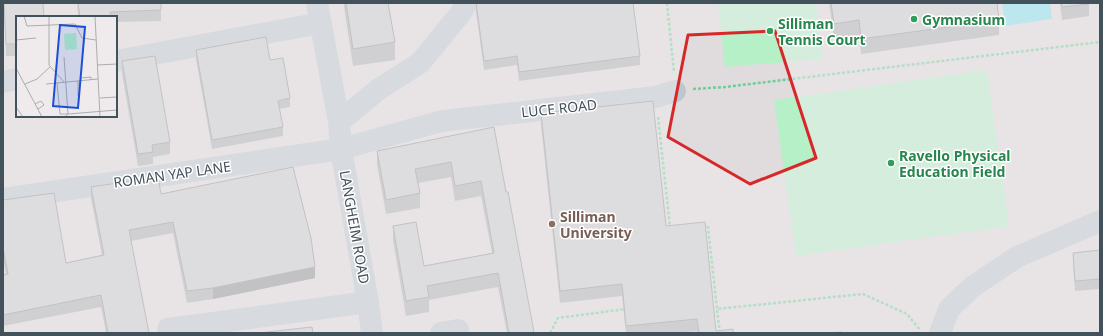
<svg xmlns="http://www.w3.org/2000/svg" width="1103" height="336" font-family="'Noto Sans',sans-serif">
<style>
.education{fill:#e0dcde;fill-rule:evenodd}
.garden{fill:#b6f0c7}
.water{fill:#81e2ef}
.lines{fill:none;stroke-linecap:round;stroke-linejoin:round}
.path{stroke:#6dcf96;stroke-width:2.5;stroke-dasharray:3 2;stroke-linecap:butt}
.minor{stroke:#bbc8cf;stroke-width:22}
.wall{fill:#acafb4}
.shaded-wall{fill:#8c8f92}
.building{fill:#c8ccd1;stroke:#8c8f92}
.marked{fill:none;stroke:#d62828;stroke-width:3;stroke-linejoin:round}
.leisure-dot{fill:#2e9e5b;stroke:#fff;stroke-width:1.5}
.education-dot{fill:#8d6e63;stroke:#fff;stroke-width:1.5}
.labels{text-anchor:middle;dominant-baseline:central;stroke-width:3;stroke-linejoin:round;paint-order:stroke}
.leisure-label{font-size:14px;font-weight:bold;fill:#27864d;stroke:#fff;text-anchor:start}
.street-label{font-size:14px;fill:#43515a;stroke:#fff}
.education-label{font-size:14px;font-weight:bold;fill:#785e54;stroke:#fff;text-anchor:start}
.inset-road{fill:none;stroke:#aaadb2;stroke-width:1}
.view{fill:#1d4ed8;fill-opacity:0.15;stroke:#1d4ed8;stroke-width:2}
.inset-edge{fill:none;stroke:#43515a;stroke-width:2}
</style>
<rect width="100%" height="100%" fill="#efebec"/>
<path class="education" d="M3,3H1100V333H3ZM17,17H116V116H17Z"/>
<path class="garden" d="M718,3H816L822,59L725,67Z
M987,70L1009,226L796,256L774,100Z"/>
<path class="water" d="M1002,3H1050L1052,19L1005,26Z"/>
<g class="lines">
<path class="path" d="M667,3L674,72
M693,89L725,87L1100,42
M658,117L670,227
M702,228L708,227L717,309L863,294L907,314L920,330
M717,310L720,333
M550,333L558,318L626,309"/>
<path class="minor" d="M317,3L339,122L341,149L368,302L372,333
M116,61L321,23
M3,82L17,79
M339,122L379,89L420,63L460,14L467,3
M3,199L341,149L442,121L656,97L675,91
M168,329L368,302
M441,333L458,330
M940,333L949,309L972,287L1017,257L1100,221"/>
</g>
<path class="wall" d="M4,3L17,17V56H6Z
M77,3H161V21L116,22V17H78Z
M344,3H388L395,42V60L353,66L344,7Z
M476,3L640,56V65L519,81L517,65L484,70L476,12Z
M829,3H997L999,20V35L861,54L859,35L834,39Z
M1060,3H1089V16L1062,20Z
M196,50L290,98V107L279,109L283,127V136L212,149L196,59Z
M122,61L170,142V154L153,157V164L138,166L122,74Z
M541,113L666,226L716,331L733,333H697V331L678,333H626L622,296L560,303L541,125Z
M494,127L506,192H508L534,333H507L498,287L429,300V312L406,316L393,241V226L424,266L492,253L481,196L455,201L451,177L418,183L420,193V208L386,214L377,165V151Z
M91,187L161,194L315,278L213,299L187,303L173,233L131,241L149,333H106L101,307L3,326V275H6L3,259V200L66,263L102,255L91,199Z
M1100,250V289L1075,291L1073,262V253Z"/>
<path class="shaded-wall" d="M315,267V278L213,299V288Z"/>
<path class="building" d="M4,3H43L44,17H17V44H6Z
M78,3H161V10L110,12L111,17H80Z
M346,3H388L395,42L353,49Z
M476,3H633L640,56L519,72L517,56L484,61Z
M831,3H997L999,20L861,39L859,20L834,24Z
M1061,3H1089V4L1062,7Z
M266,37L270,60L283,58L290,98L278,101L283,127L212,140L196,50Z
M155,56L170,142L152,145L153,152L138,154L122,61Z
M653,101L666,226L705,222L716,331L733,329V333H699L697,319L626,326L622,284L560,291L541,113Z
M494,127L506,192H508L534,332L530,333H509L498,273L427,286L429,297L406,301L393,226L416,222L424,266L494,253L481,181L455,186L451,162L415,169L420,193L386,200L377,151Z
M293,167L311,238L315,267L213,288L187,291L173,222L129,230L149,333H108L101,295L3,315V275L8,274L3,248V200L54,193L66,263L104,255L91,187L158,177L161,194Z
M1100,250V279L1075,281L1073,253Z
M312,327L313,333H258Z
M842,332V333H827Z"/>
<path d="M0 0H1103V336H0ZM775,31L816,158L750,184L668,137L688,35Z" fill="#efebec" fill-opacity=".55" fill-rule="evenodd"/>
<path class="marked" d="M775,31L816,158L750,184L668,137L688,35Z"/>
<g class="leisure-dot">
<circle cx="914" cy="19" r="4"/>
<circle cx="770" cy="31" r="4"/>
<circle cx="891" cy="163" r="4"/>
</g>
<circle class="education-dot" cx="552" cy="224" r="4"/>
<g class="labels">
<g class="leisure-label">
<text x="922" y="19">Gymnasium</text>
<text x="778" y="23">Silliman<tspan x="778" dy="16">Tennis Court</tspan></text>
<text x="899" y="155">Ravello Physical<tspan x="899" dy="16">Education Field</tspan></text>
</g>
<g class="street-label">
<text transform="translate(559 108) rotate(-6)">LUCE ROAD</text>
<text transform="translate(172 174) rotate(-8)">ROMAN YAP LANE</text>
<text transform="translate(355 227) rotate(80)">LANGHEIM ROAD</text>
</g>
<g class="education-label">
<text x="560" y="216">Silliman<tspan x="560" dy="16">University</tspan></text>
</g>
</g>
<g transform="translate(16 16)">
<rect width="101" height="101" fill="#efebec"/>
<path d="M60,17L61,33L49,34L48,18Z" fill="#b6f0c7"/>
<path class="inset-road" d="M8,0L11,10L59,8L66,22L80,24M33,0V49L48,66M79,0L84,101M0,24L20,22M81,49L101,48M0,52L26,101M65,62L75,61V64M62,65V80M41,67L44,98H52L48,41M9,68L21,63L34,51M30,68L82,63M84,82L101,81M19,88L25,85L28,89L22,93M0,91L7,101M49,101L52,98L101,94"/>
<path class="view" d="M44,9L69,11L62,92L37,90Z"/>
<rect width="101" height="101" class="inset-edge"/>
</g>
<rect width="1103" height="336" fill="none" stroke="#43515a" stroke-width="8"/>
</svg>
